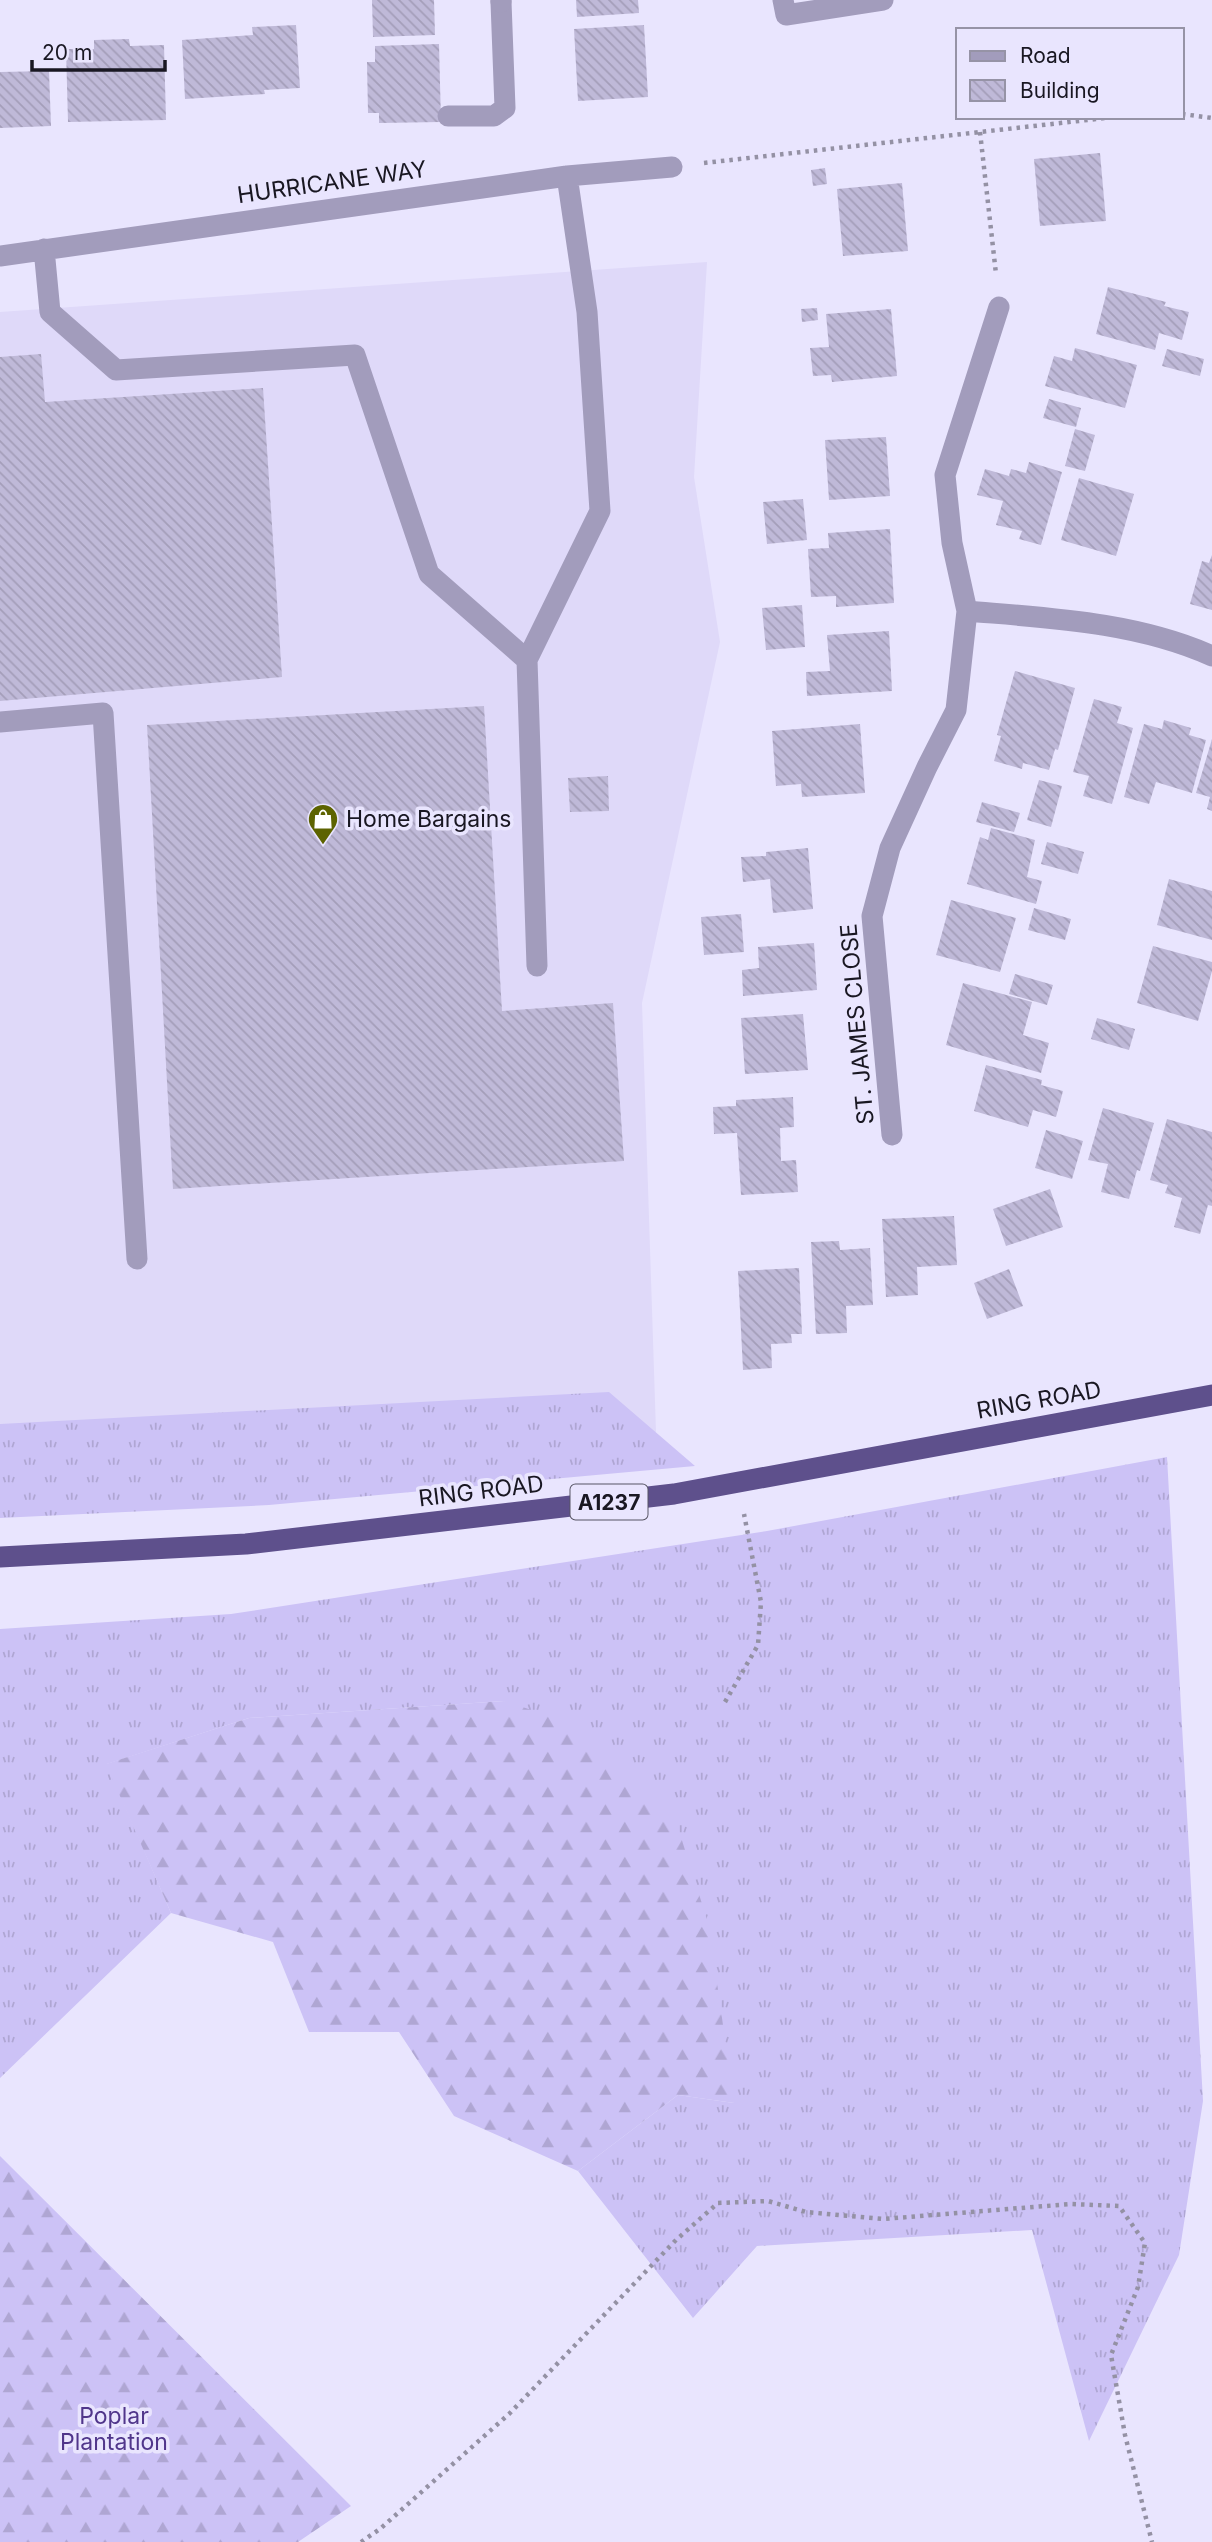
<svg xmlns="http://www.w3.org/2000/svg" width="1212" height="2542" font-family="Inter,sans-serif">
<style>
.built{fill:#dfd9f9}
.grass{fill:url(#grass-tufts)}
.forest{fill:url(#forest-firs)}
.building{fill:url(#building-back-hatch)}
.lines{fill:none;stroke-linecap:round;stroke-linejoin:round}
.path{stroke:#9491a4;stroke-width:4.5;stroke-dasharray:3.5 5;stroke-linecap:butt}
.service{stroke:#a29cbc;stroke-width:21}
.minor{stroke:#a29cbc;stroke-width:21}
.trunk{stroke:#5e508c;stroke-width:21}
.labels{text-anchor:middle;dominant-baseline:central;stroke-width:7;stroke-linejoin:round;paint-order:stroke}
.shield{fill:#e9e5fe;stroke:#575564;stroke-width:2}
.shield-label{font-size:21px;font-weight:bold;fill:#191722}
.street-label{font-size:23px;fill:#191722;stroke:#e9e5fe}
.poi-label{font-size:23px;fill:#191722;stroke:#e9e5fe;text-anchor:start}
.park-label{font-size:23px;fill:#50368b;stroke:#e9e5fe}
</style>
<defs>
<pattern id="grass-tufts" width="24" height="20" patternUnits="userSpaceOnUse" patternTransform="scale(1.75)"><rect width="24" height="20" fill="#ccc2f6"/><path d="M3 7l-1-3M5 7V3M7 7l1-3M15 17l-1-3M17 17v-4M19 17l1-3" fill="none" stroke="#afa6d3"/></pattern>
<pattern id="forest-firs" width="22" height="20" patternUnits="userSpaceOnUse" patternTransform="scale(1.75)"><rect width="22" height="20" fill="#ccc2f6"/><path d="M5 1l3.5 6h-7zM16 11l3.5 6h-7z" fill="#afa6d3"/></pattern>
<pattern id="building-back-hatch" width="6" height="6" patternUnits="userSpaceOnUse" patternTransform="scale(1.75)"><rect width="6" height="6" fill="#bfb9d8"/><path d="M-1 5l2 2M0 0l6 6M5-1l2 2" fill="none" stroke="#a49eb9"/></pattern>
</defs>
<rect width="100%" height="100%" fill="#e9e5fe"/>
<path class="built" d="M707,262L694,477L720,642L642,1003L656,1432L0,1476V312Z"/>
<path class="grass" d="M609,1392L695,1466L269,1505L0,1518V1424Z
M1167,1457L1203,2101L1179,2255L1089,2441L1032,2230L757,2246L693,2318L578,2171L678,2095L734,2103L504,1701L249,1718L107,1764L171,1913L0,2078V1629L231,1614L767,1531Z"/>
<path class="forest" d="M504,1701L571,1723L673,1812L709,1926L734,2103L678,2095L578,2171L454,2116L399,2032H309L273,1942L171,1913L106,1764L249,1718Z
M0,2156L351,2506L298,2542H0Z"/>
<path class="building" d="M372,0H434L435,35L373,37Z
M576,0H638L639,13L577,17Z
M296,25L300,88L264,90L265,94L185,99L182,40L253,35L252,27Z
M644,25L648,97L578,101L574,29Z
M129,39L130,46L164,45L166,120L68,122L66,49H94V40Z
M439,44L441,122L379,123V113H368L367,62H375V46Z
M49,71L51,126L0,128V72Z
M1100,153L1106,221L1040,226L1034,159Z
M825,168L827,184L813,186L811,170Z
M902,183L908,251L843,256L837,189Z
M1108,287L1166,302L1164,306L1189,312L1182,340L1159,333L1155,350L1096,334Z
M817,308L818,320L802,322L801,309Z
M891,309L897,376L832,382L831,375L813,376L810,348L829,347L826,314Z
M1075,348L1137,365L1125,408L1045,386L1054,356L1072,361Z
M1167,349L1204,359L1200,376L1162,366Z
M41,354L45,402L263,388L282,677L0,701V357Z
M1049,399L1081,408L1076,427L1043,418Z
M1075,429L1095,435L1085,471L1065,466Z
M886,437L890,496L829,500L825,440Z
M1029,462L1062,472L1041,545L1019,539L1022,531L996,525L1003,501L977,495L985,469L1009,476L1011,469L1026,473Z
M1079,478L1134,494L1116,556L1061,540Z
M803,499L807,540L767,544L763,502Z
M890,529L894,603L836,607V596L811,597L808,549L829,548L828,533Z
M1212,555V610L1190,604L1202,561L1209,563Z
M802,605L805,647L766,650L762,608Z
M889,631L892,691L807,696L806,672L830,671L827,635Z
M1015,671L1075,688L1058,750L1055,749L1049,770L1023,763L1022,769L994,761L1001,736L997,735Z
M1094,699L1122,707L1117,723L1133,728L1112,804L1083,796L1089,776L1073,772Z
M484,706L502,1011L613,1003L624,1161L173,1189L147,725Z
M1164,720L1191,728L1189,735L1206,740L1192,793L1156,782L1149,804L1124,797L1144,724L1162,729Z
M860,724L865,793L802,797L801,784L776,786L772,731Z
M1212,739V811L1207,809L1210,797L1196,793Z
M608,776L609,811L570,812L568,778Z
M1039,780L1062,786L1051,827L1027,820Z
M982,802L1020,813L1014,832L976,822Z
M991,828L1035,840L1027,877L1042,881L1036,904L967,884L980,837L988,840Z
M1047,842L1084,852L1078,874L1041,864Z
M808,848L813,909L773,913L770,879L743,882L741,857L766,856V852Z
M1169,879L1212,891V940L1157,925Z
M951,900L1016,918L1000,972L936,955Z
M1034,908L1071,919L1065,940L1028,930Z
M741,914L744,952L704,955L701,917Z
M814,943L817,990L743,996L742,970L759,968L758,947Z
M1153,946L1212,962V971L1198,1021L1137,1003Z
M1015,974L1053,985L1047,1005L1009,994Z
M963,983L1032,1002L1023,1035L1049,1043L1041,1073L946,1045Z
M803,1014L808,1070L745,1074L741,1018Z
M1097,1018L1135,1029L1129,1050L1091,1039Z
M986,1065L1042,1080L1041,1085L1063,1091L1056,1117L1033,1110L1028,1127L974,1111Z
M793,1097L794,1127L780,1128L781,1161L796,1160L798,1192L741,1195L737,1133L714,1134L713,1107L736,1106V1100Z
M1103,1108L1154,1123L1140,1171L1137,1170L1129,1199L1101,1192L1108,1164L1088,1160Z
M1167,1119L1212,1132V1206L1208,1205L1200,1234L1174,1227L1182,1198L1165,1193L1168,1185L1150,1180Z
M1046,1130L1083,1141L1072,1179L1035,1168Z
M1050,1189L1063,1227L1006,1246L993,1209Z
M954,1216L957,1265L917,1267L918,1295L886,1297L882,1219Z
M839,1241L840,1250L870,1248L873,1305L846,1306L847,1333L816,1334L811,1242Z
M799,1268L802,1334H791L792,1343L771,1344L772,1368L743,1370L738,1271Z
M1009,1269L1023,1306L987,1319L974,1283Z"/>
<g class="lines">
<path class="path" d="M1182,114L1212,118
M980,132L996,274
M704,163L1114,117
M725,1702L758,1645L761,1602L744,1514
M361,2542L380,2529L509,2414L676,2240L718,2203L768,2201L806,2212L883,2219L1071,2204L1119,2206L1145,2243L1138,2287L1111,2355L1125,2435L1152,2542"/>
<path class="service" d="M783,0L786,15L883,0
M448,116H494L505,108L501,2
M44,249L50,312L116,370L355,355L429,574L527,660L537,966
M0,256L567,176L672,167
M527,660L600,511L587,312L567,176
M0,722L103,713L137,1259"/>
<path class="minor" d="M501,0V2
M967,611C1048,618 1137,622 1212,656
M892,1135L872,916L890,848L927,767L956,710L967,611L952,543L945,475L999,307"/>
<path class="trunk" d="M0,1557L246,1544L674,1494L1212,1395"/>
</g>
<defs>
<g id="shop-pin" transform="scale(1.575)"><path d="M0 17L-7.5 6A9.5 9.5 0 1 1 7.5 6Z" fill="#5d6300" stroke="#e9e5fe"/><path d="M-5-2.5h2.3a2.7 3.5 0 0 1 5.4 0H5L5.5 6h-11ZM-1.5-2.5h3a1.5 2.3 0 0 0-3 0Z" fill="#fff"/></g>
</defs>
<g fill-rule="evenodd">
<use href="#shop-pin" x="323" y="819"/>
</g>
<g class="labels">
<rect class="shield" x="570.5" y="1484.5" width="77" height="35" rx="5"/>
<g class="shield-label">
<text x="609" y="1502">A1237</text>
</g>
<g class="street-label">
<text transform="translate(332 182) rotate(-8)">HURRICANE WAY</text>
<text transform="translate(857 1024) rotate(-95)">ST. JAMES CLOSE</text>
<text transform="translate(1039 1400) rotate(-10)">RING ROAD</text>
<text transform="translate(481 1491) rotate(-7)">RING ROAD</text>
</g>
<g class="poi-label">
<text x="346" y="819">Home Bargains</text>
</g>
<g class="park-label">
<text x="114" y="2416">Poplar<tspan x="114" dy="26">Plantation</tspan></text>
</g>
</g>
<rect x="956" y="28" width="228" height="91" fill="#e9e5fe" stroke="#9693a6" stroke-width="2"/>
<rect x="970" y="51" width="35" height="10" fill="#a29cbc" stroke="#9693a6" stroke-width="2"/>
<text x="1020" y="63" font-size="21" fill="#191722">Road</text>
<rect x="970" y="80" width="35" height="21" fill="url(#building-back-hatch)" stroke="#9693a6" stroke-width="2"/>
<text x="1020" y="98" font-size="21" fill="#191722">Building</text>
<path d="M32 60v10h133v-10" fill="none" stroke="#191722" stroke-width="3.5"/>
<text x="42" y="60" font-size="21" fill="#191722" stroke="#e9e5fe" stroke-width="5" paint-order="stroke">20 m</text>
</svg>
